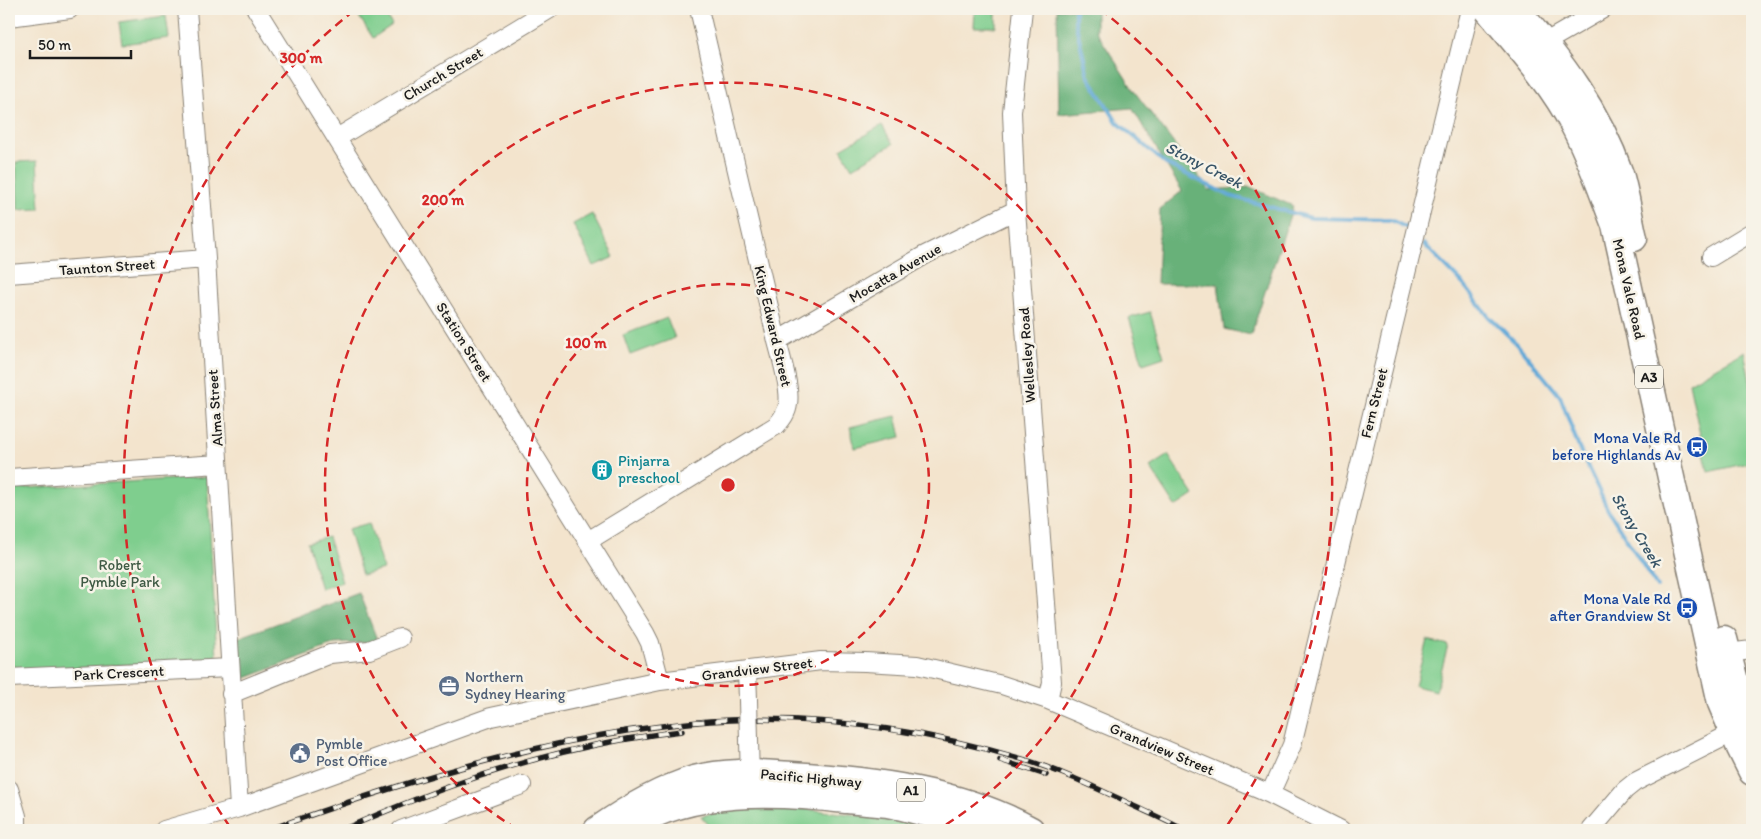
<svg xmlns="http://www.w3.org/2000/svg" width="1761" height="839" font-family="Itim,sans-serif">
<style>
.green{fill:#7fce8e;stroke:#4e7555}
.forest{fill:#67b179;stroke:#42664a}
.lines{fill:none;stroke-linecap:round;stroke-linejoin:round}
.stream{stroke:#60a8d7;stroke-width:4}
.minor-casing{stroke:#888074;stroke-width:20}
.highway-casing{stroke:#888074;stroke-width:29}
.minor{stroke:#fff;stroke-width:18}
.highway{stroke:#fff;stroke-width:26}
.rail-casing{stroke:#1c1c1c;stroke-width:5.5}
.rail{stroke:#f7f3e8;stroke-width:4;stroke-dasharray:11;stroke-linecap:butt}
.minor-bridge-casing{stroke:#888074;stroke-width:20;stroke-linecap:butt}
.minor-bridge{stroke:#fff;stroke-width:18}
.ring{fill:none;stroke:#d62828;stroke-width:2.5;stroke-dasharray:9 6}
.labels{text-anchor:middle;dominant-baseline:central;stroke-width:5;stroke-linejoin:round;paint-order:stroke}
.shield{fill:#f7f3e8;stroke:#5e5c59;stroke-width:1}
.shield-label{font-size:14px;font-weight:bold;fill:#1c1c1c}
.street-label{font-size:15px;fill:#1c1c1c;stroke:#f7f3e8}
.transit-label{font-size:15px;fill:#164399;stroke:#f7f3e8;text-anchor:end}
.culture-label{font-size:15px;fill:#0d838f;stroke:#f7f3e8;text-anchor:start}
.park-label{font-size:15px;fill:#3f5a44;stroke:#f7f3e8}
.service-label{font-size:15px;fill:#4e5e75;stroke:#f7f3e8;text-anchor:start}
.water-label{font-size:16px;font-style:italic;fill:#375467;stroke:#f7f3e8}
.centre{fill:#d62828;stroke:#f7f3e8;stroke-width:2.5}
.ring-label{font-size:15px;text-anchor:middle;font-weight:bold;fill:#d62828;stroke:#f7f3e8;stroke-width:5;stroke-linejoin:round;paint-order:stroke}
</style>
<rect width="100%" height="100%" fill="#f7f3e8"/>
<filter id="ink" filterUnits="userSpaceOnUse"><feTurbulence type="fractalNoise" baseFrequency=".02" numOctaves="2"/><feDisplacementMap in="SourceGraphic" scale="10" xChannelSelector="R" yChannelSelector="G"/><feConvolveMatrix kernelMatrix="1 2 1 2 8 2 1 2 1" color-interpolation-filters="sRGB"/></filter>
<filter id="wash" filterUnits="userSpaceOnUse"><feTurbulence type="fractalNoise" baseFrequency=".0096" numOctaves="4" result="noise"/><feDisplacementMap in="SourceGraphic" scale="20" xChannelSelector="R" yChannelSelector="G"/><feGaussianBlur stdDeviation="1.12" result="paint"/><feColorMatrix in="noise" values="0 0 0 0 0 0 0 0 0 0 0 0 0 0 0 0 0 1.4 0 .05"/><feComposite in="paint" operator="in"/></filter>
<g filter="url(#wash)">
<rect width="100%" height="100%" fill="#f3e4cd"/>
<path class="green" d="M354,9H382L392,25L373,38Z
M975,9H996V27H974Z
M166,16L169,38L122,44L119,22Z
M882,125L893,144L852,168L841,149Z
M37,161L40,209L18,210L16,162Z
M592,214L614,257L594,266L573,224Z
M1150,312L1164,357L1143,364L1129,318Z
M667,318L675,338L630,355L623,335Z
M1744,351L1752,391V462L1708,472L1689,383Z
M896,416L901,437L855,448L850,427Z
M1168,455L1194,495L1176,507L1150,467Z
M207,477L217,659L9,672V489Z
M369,523L383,569L362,575L348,529Z
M328,537L342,582L321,589L307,543Z
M1427,640L1448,645L1436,691L1415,686Z
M731,809H806L908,821L944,830H713L701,816Z"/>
<path class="forest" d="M1057,9H1096V31L1134,91L1209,190L1250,187L1293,206L1251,335L1224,329L1218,284H1157L1160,209L1182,191L1132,108L1059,114Z
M359,593L378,642L335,644L241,680L238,638Z"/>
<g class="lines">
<path class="stream" d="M1075,9V21L1088,76L1117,122L1166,164L1230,196L1311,218L1391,220L1409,229
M1424,244L1464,285L1489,317L1517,344L1560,396L1579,448L1608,510L1657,587"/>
</g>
</g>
<g filter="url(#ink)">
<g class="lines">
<g class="minor-casing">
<path id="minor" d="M187,9L206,259L239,808
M256,9L645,633L650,643L660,681
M1023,9L1012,112L1016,210L1052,682L1048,700
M9,17L70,9
M1544,43L1603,9
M337,138L550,9
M1711,257L1752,232
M9,274L206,259
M777,341L925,255L1016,210
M9,478L218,464
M588,541L777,425C782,419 787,413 788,404C791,389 781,357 777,341L699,9
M1727,653L1752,650
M747,670L748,700
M9,678L230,668
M231,694L330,654L369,650L400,638
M749,740L750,782
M9,789L17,816V830
M1270,794L1292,745L1470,9
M164,830L239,808L491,717L660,681L821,661L865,662L917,665L1002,685L1048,700L1270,794L1341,830
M401,830L522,785
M1591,830L1625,790L1635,782L1734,732"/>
</g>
<g class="highway-casing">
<path id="highway" d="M1487,9C1518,46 1552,83 1574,126C1591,158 1602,192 1615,225L1721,703L1740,748L1752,772
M1516,9C1559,60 1598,110 1620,174C1626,194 1629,217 1634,238
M1724,639L1738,693L1752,726
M630,827C692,788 776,792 846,800C860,802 874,802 887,804C899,806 910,809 921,812C946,817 971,822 995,830
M597,830C627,809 659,790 694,779C727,770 759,773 792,775C872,780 961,791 1031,830"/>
</g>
<use href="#minor" class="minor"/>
<use href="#highway" class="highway"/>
<g class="rail-casing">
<path id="rail" d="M1000,760L1046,775
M268,830C386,788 502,751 626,731C660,726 695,721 730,720C829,716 927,731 1022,759C1059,770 1094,787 1128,803C1147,812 1166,820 1184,830
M342,830C435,789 521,758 621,740C641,737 661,733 682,731"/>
</g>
<use href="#rail" class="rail"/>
<g class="minor-bridge-casing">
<path id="minor-bridge" d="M748,700L749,740"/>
</g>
<use href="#minor-bridge" class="minor-bridge"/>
</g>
</g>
<g class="ring">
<circle cx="728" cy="485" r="201"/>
<path d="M517 829A403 403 0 1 1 939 829"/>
<path d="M230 827A604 604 0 0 1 356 9M1100 9A604 604 0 0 1 1226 827"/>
</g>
<defs>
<g id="bus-disc" transform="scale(1.125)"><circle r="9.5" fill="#1a4fb4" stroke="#f7f3e8"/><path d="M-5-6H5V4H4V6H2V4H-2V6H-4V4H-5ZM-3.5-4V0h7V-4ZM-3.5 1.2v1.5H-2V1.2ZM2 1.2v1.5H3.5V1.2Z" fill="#fff"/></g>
<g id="building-disc" transform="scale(1.125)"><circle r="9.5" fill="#0f9aa8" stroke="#f7f3e8"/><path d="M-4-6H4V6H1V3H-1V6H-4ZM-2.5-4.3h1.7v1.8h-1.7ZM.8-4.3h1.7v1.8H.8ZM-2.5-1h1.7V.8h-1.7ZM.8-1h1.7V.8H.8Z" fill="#fff"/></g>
<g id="office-disc" transform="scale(1.125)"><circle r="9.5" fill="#5c6f8a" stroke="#f7f3e8"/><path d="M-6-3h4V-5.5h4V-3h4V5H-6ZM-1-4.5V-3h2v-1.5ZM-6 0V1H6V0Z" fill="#fff"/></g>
<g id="civic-disc" transform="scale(1.125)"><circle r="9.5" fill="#5c6f8a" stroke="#f7f3e8"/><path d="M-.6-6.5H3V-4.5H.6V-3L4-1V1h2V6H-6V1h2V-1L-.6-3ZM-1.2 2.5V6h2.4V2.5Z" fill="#fff"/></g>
</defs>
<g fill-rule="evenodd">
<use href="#bus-disc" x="1697" y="447"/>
<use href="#building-disc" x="602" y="470"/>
<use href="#bus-disc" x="1687" y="608"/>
<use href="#office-disc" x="449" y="686"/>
<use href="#civic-disc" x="300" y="753"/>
</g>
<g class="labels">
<g class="shield">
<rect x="1635" y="365.5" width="28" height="23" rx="4"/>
<rect x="897" y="778.5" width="28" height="23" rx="4"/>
</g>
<g class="shield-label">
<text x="1649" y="377">A3</text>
<text x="911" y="790">A1</text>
</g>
<g class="street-label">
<text transform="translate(443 74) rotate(-31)">Church Street</text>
<text transform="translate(107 267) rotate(-4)">Taunton Street</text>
<text transform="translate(895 273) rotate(-30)">Mocatta Avenue</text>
<text transform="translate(1629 289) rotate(77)">Mona Vale Road</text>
<text transform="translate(773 326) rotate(77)">King Edward Street</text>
<text transform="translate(464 342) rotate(58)">Station Street</text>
<text transform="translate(1027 355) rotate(-94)">Wellesley Road</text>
<text transform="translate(1374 403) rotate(-76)">Fern Street</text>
<text transform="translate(215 408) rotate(-94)">Alma Street</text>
<text transform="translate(757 669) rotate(-7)">Grandview Street</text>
<text transform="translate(119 673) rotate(-3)">Park Crescent</text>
<text transform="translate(1162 749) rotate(23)">Grandview Street</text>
<text transform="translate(811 778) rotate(5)">Pacific Highway</text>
</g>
<g class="transit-label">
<text x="1681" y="438">Mona Vale Rd<tspan x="1681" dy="17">before Highlands Av</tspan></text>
<text x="1671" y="599">Mona Vale Rd<tspan x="1671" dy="17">after Grandview St</tspan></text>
</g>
<g class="culture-label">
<text x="618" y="461">Pinjarra<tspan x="618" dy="17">preschool</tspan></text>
</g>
<g class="park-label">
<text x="120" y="565">Robert<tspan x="120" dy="17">Pymble Park</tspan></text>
</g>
<g class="service-label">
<text x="465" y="677">Northern<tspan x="465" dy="17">Sydney Hearing</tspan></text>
<text x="316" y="744">Pymble<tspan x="316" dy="17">Post Office</tspan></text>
</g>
<g class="water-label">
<text transform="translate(1204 165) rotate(27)">Stony Creek</text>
<text transform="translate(1637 530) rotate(59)">Stony Creek</text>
</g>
</g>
<circle cx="728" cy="485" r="8" class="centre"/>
<g class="ring-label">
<text x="301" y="63">300 m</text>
<text x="443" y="205">200 m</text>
<text x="586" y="348">100 m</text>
</g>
<rect width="1761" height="839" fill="none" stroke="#f7f3e8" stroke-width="30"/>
<path d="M30 50v8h101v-8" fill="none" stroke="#1c1c1c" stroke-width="2.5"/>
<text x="38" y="50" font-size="15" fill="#1c1c1c" stroke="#f7f3e8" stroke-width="4" paint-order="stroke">50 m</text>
</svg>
